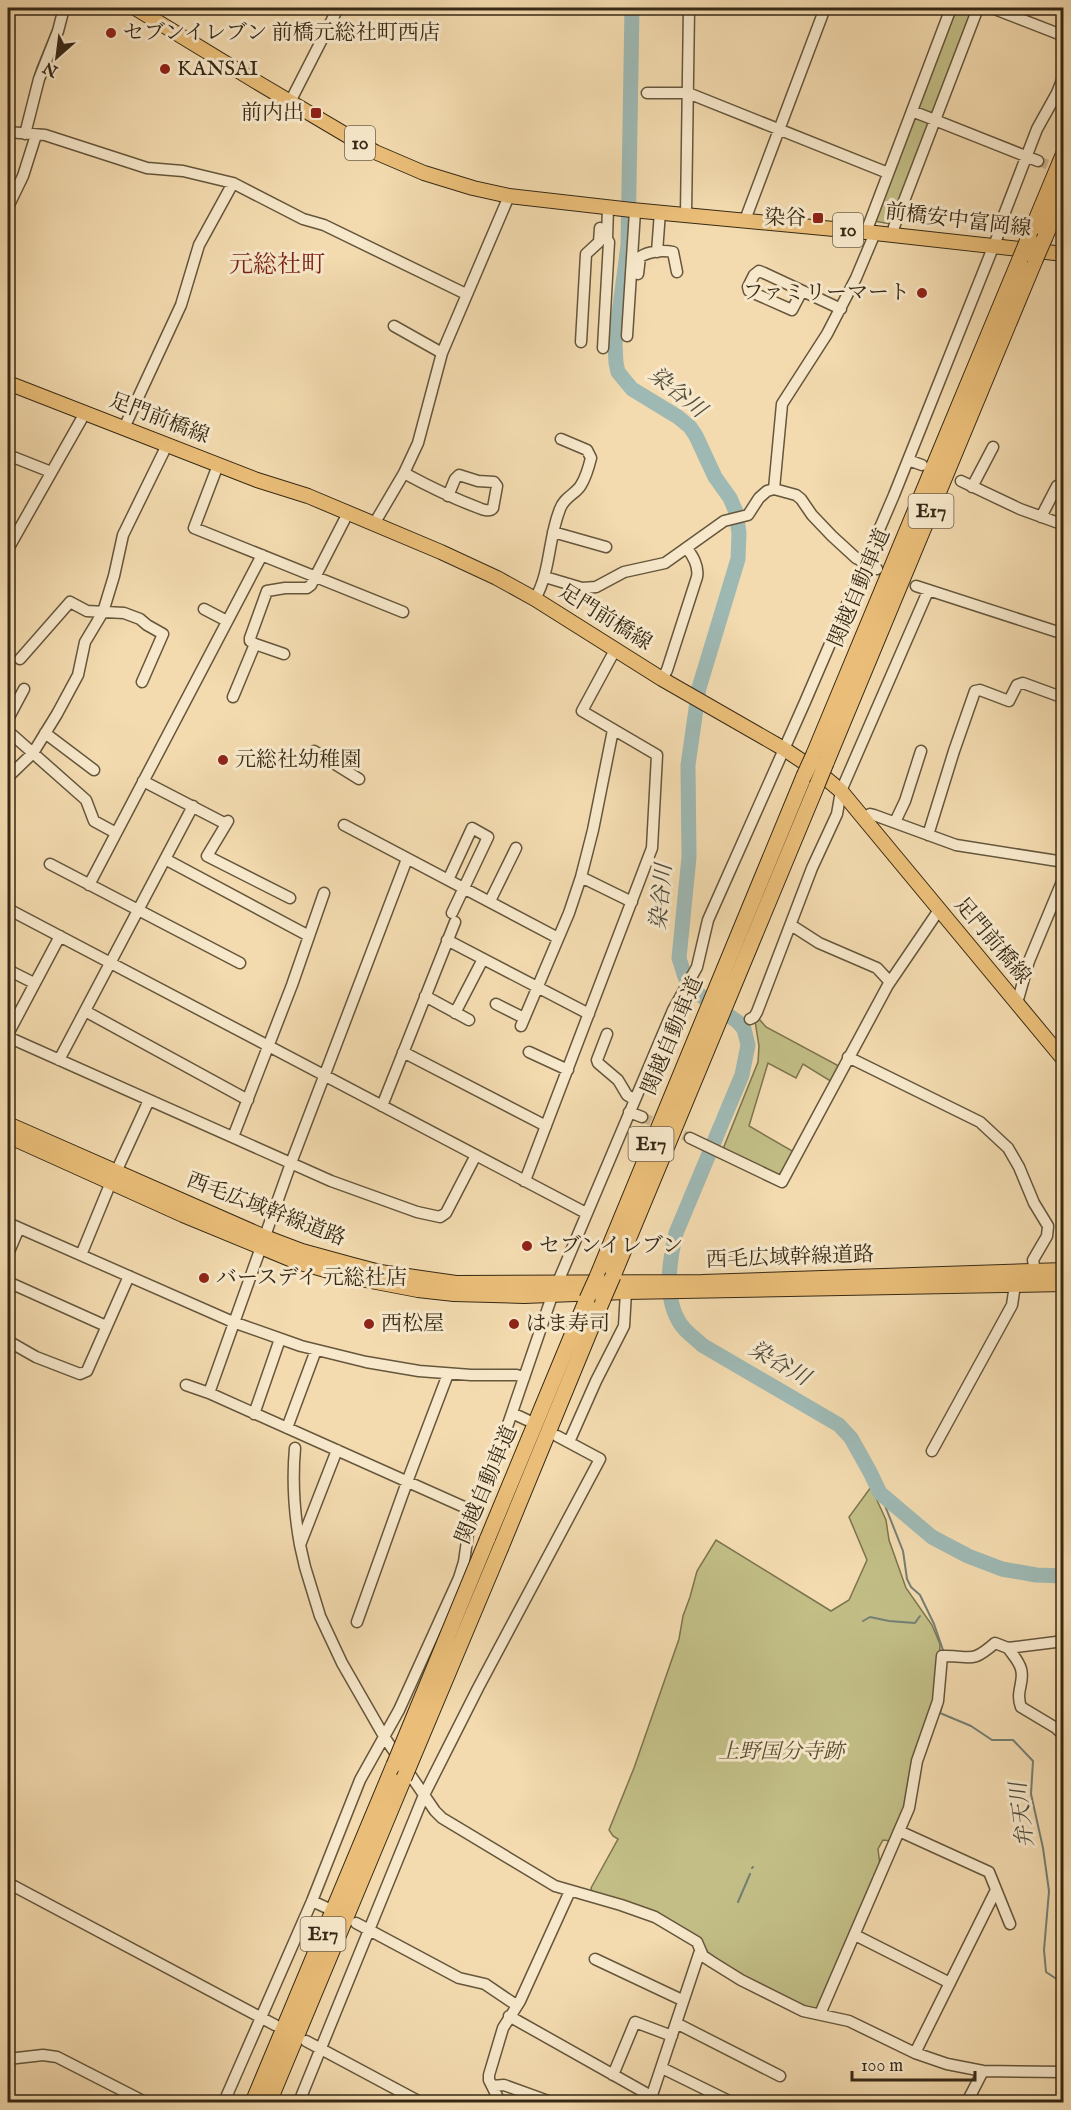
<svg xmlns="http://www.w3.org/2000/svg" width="1071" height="2110" font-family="'IM FELL English','Noto Serif JP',serif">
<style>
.green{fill:#c2be86;stroke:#7c744e;stroke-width:1.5}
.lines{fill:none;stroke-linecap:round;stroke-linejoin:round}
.stream{stroke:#747f75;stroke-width:2}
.river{stroke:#9eb9b4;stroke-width:15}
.minor-tunnel{stroke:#cdb790;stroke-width:10;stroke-dasharray:10 5;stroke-linecap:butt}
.minor-casing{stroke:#65563c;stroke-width:13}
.major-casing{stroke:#362916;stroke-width:16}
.highway-casing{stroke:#362916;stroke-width:17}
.minor{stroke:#f7e8cb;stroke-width:10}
.major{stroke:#eabe78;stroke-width:14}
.highway{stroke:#eabe78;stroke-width:15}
.highway-bridge-casing{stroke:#362916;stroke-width:17;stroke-linecap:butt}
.highway-bridge{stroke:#eabe78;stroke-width:15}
.poi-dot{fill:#8f2418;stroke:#f7e8cb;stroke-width:2}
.labels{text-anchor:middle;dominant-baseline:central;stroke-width:6;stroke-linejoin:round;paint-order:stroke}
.shield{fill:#f7e8cb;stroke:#70624c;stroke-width:1.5}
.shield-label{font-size:20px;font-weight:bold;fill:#362916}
.poi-label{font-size:21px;fill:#362916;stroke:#f7e8cb;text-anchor:start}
.street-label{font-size:21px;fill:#362916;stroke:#f7e8cb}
.park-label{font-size:21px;font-style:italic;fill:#594e32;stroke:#f7e8cb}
.water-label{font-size:22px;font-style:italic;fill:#504d3e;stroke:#f7e8cb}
.quarter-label{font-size:24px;fill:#7a1f14;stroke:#f7e8cb}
</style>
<rect width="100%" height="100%" fill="#f3dbaf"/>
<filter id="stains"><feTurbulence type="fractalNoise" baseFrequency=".00333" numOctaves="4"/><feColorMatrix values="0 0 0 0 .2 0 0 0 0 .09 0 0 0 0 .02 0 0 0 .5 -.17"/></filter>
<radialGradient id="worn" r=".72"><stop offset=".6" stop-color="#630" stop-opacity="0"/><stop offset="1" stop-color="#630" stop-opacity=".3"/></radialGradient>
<path class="green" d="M956,8H973L934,113L930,114L920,111L918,107Z
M917,118L928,122V126L890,224L874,221L912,119Z
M759,1019L766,1027L837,1065L839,1070L832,1082L803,1064L796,1078L768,1063L749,1126L794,1152L782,1175L777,1177L723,1149L758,1062L759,1046L755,1021Z
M871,1487L886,1520L889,1540L906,1588L932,1625L940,1644L938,1690L911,1789L891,1841L883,1840L878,1849L880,1865L817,2009L812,2011C784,1997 717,1972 703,1945L592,1892L591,1888L618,1839L613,1836L609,1830L634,1768L679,1639L683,1616L690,1597L697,1571L716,1540L831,1611L849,1600L867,1560L849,1517Z"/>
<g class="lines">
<path class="stream" d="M29,98L37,68L54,27
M880,1493L903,1551L907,1579L911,1587L920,1595L934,1624L944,1653
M863,1621L870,1617L889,1621L915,1623L920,1616
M943,1698L945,1673
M942,1706L940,1713L971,1726L992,1740H1013L1033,1761L1031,1794L1043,1848L1049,1891L1044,1950L1046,1972L1064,1984
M752,1868L753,1867
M738,1902L750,1874"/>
<path class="river" d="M632,8L628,245L615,344L616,363L618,372L632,389L678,417L690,427L696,436L715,477L730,498L736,512L739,533L738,559L699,688L688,765L689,857L679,958L685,977L697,993L738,1022L744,1029L748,1045L742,1075L676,1233C669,1262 663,1300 682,1326C687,1333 696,1339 702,1345L839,1425L851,1438L870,1472L880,1493L932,1537L968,1556L1002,1569L1036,1575L1064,1576"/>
<path class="minor-tunnel" d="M1038,161L1063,170
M642,1117L690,1138"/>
<g class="minor-casing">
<path id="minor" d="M992,8L1064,36
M647,93H688L888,173
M290,102L338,8
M912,111L1038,161
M8,132L45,135L147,168L183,171L233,183L303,219L324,225L466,294
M25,134L39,79L58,31L64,8
M8,207L23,176L36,135
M686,214L689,8
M745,220L825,8
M866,232L951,8
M893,236L894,227L978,8
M657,252L660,212
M638,274L640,257C649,251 663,250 673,252L677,272
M802,291L792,310L749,291L748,287L754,275L759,271L764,273L841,309
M394,326L442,353
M627,336L635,211
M581,342L586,254L599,242L600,228
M603,348L609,242L607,239L608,207
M124,428L181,305L199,245L233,183
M8,455L51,472
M908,460L922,465
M218,465L194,528L403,612
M404,473C428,486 452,498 479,508C483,510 490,512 493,508L497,486L494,482L478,481L459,475L455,479L448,496
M961,481L1020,509L1064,525
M972,487L993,447
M774,489L782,404L827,334L856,278L875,233
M1041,517L1057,486
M374,524L404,473L418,443L442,353L509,196
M553,532L606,547
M8,549L85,413
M545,577L582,588L596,587L624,572L665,563L724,521L748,515L759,498L767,491L774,489L796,495L801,499L812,515L832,536L856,558L877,569
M916,586L1064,634
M535,599C551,571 548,538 560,509C564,497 576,494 581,485C586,477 589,466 591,458L587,450L561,439
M204,609L227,621
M255,644L284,654
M20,659L70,602L87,611L124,613L140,619L147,625L163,634L142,682
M662,679L667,670L697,577C699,567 693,555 686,548
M233,697L255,644L250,641V638L267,591L285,588H307L311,585L348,513
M8,719L24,689
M8,731L86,800L94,821L116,833
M45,733L94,770
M314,751L359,779
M8,777L33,753L57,714L78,675L85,642L103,612L114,576L123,535L167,445
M143,781L226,824
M864,817L870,814L874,815L956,845L1064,862
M228,821L207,856L290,898
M895,822L905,801L921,751
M344,825L558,938
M928,835L954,751L975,691L980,690L1009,701L1017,685L1023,683L1064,698
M165,859L309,936
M407,859L291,1163L209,1393L473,1511
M50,864L240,963
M581,877L632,902
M448,880L472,828L488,837L452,913
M89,885L262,555
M490,901L516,848
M8,909L586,1213
M791,925L819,943L877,968L890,982
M447,940L589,1014
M8,970L34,983
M425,996L469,1020
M1017,1003L1029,961L1064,877
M496,1004L524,1018
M85,1011L248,1100
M455,1013L483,959
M750,1019L754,1017L757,1012L812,868L837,814L841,791L928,591
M521,1026L569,913L581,877L593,830L613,730
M8,1034L60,936
M607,1034L597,1060L598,1063L618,1080L627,1095L635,1100
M8,1037L331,1181L417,1212L440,1217L446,1213L476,1155
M403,1052L546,1126
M529,1052L568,1070
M848,1057L980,1122L1008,1148L1019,1167L1034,1203L1048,1226L1047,1236L1033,1260L1035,1271
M59,1060L193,806
M382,1106L455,922
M629,1112L642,1117
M233,1137L292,985L324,893
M690,1138L782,1182L888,985L939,910
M116,1172L149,1100
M524,1181L526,1178L652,848L657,755L582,711L615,650
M8,1223L233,1322L301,1346L366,1362L419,1371L471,1375H517L524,1378
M8,1254L19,1228
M81,1255L111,1182
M8,1282L106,1326
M8,1341L36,1357L80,1374L87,1371L129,1276
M186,1385L209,1393
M512,1413L527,1420
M254,1414L280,1339
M287,1428L316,1350
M569,1442L596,1381L624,1326L626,1292
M295,1448C292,1481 294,1512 300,1545
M337,1450L300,1545L305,1567L320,1616L342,1663L385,1738L435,1811L442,1818L555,1886L621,1905L655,1917L697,1942L703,1956L712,1962L741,1980L803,2011L849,2021L915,2053L947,2064L983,2071L1064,2072
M932,1451L1012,1305L1015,1285
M357,1622L407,1482L448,1374
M1008,1648C1012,1654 1019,1661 1021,1669C1025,1682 1015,1691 1021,1707L1056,1728L1064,1736
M899,1831L989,1872L1010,1924
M8,1883L275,2025
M312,1901L325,1907
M356,1923L459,1978L485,1984L516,2005
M855,1935L950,1983
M595,1959L682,2000
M820,2014L909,1808L917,1761L938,1701L942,1656C971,1655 970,1665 995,1643L1008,1648L1064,1641
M509,2016L651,2096
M676,2023L780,2076
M306,2041L420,2102
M915,2053L996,1890
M8,2059L43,2055L57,2057L145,2102
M662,2068L731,2102
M613,2075L635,2022L672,2036
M492,2086L504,2085L551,2102
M650,2101L700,1951
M224,2102L312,1901L360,1780L399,1710L459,1578L464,1562L470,1519L505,1433L552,1296L673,1010L697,967L708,920L805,702L894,495L998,235L1000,225L1037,129L1057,93L1064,75
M299,2102L424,1795L478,1688L600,1459L557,1436
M500,2102L489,2080V2075L503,2028L520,2001L570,1891
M967,2102L983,2071"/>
</g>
<g class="major-casing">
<path id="major" d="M135,8L255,81L375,152L424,173L473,188L509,196L632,210L866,232L1064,254
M8,383L257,480L308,496L441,552L497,578L535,599L662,679L784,749L817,771L841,791L1064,1060
M8,1124L265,1237L302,1251L353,1265L380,1272L456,1283L702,1282L1064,1270
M8,1136L183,1215L297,1262L350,1277L418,1290L454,1294L524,1296L626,1292L1064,1284"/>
</g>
<g class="highway-casing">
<path id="highway" d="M1029,237L1064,153
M1045,237L1064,192
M814,754L1020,259
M826,763L1035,260
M613,1276L817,785
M597,1277L804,776
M487,1540L587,1299
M501,1547L603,1299
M253,2102L394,1765
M269,2102L404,1778"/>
</g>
<use href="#minor" class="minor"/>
<use href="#major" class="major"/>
<use href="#highway" class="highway"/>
<g class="highway-bridge-casing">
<path id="highway-bridge" d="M1020,259L1029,237
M1035,260L1045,237
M804,776L814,754
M817,785L826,763
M587,1299L597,1277
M603,1299L613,1276
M394,1765L487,1540
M404,1778L501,1547"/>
</g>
<use href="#highway-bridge" class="highway-bridge"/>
</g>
<g class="poi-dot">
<circle cx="111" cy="33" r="6"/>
<circle cx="165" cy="69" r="6"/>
<rect x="310" y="107" width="12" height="12" rx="3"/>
<rect x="812" y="212" width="12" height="12" rx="3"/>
<circle cx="922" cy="293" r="6"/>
<circle cx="223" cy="760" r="6"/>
<circle cx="527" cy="1246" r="6"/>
<circle cx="204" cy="1278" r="6"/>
<circle cx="369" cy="1324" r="6"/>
<circle cx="514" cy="1324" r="6"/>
</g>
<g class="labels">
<g class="shield">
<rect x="345" y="126" width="30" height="34" rx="4.5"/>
<rect x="833" y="213" width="30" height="34" rx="4.5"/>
<rect x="908.5" y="494" width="45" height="34" rx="4.5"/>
<rect x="628.5" y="1127" width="45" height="34" rx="4.5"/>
<rect x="300.5" y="1917" width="45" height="34" rx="4.5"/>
</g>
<g class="shield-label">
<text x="360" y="143">10</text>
<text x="848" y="230">10</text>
<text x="931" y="511">E17</text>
<text x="651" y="1144">E17</text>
<text x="323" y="1934">E17</text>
</g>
<g class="poi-label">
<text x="123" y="33">セブンイレブン 前橋元総社町西店</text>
<text x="177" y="69">KANSAI</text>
<text x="304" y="113" text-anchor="end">前内出</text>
<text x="806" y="218" text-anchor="end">染谷</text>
<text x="910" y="293" text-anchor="end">ファミリーマート</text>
<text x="235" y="760">元総社幼稚園</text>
<text x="539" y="1246">セブンイレブン</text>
<text x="216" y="1278">バースデイ 元総社店</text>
<text x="381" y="1324">西松屋</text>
<text x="526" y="1324">はま寿司</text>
</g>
<g class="street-label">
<text transform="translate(958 221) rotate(7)">前橋安中富岡線</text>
<text transform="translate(159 419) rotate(21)">足門前橋線</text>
<text transform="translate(860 588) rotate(-67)">関越自動車道</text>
<text transform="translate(605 618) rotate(32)">足門前橋線</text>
<text transform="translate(992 941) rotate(50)">足門前橋線</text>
<text transform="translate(673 1036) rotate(-67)">関越自動車道</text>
<text transform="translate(266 1210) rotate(21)">西毛広域幹線道路</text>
<text transform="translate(790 1258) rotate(-2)">西毛広域幹線道路</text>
<text transform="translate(487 1485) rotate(-67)">関越自動車道</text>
</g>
<g class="park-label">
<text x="781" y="1752">上野国分寺跡</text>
</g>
<g class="water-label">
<text transform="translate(677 393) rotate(39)">染谷川</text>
<text transform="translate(662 897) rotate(-85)">染谷川</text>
<text transform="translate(779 1364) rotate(30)">染谷川</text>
<text transform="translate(1023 1815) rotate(-97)">弁天川</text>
</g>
<g class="quarter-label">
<text x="277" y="265">元総社町</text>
</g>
</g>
<rect width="1071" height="2110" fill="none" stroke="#f3dbaf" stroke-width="30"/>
<rect x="9" y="9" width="1053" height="2092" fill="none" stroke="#362916" stroke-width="3"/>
<rect x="15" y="15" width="1041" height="2080" fill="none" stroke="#362916" stroke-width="1.5"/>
<g transform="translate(57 57) rotate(208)" stroke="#f7e8cb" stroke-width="4.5" paint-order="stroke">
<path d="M0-4.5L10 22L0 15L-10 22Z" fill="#362916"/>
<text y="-9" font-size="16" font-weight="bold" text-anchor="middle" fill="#362916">N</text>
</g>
<path d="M852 2071v9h123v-9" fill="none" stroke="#362916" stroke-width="3"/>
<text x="861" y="2071" font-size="18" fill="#362916" stroke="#f7e8cb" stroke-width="4.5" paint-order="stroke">100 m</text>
<rect width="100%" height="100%" filter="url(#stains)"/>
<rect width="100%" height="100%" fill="url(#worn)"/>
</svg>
